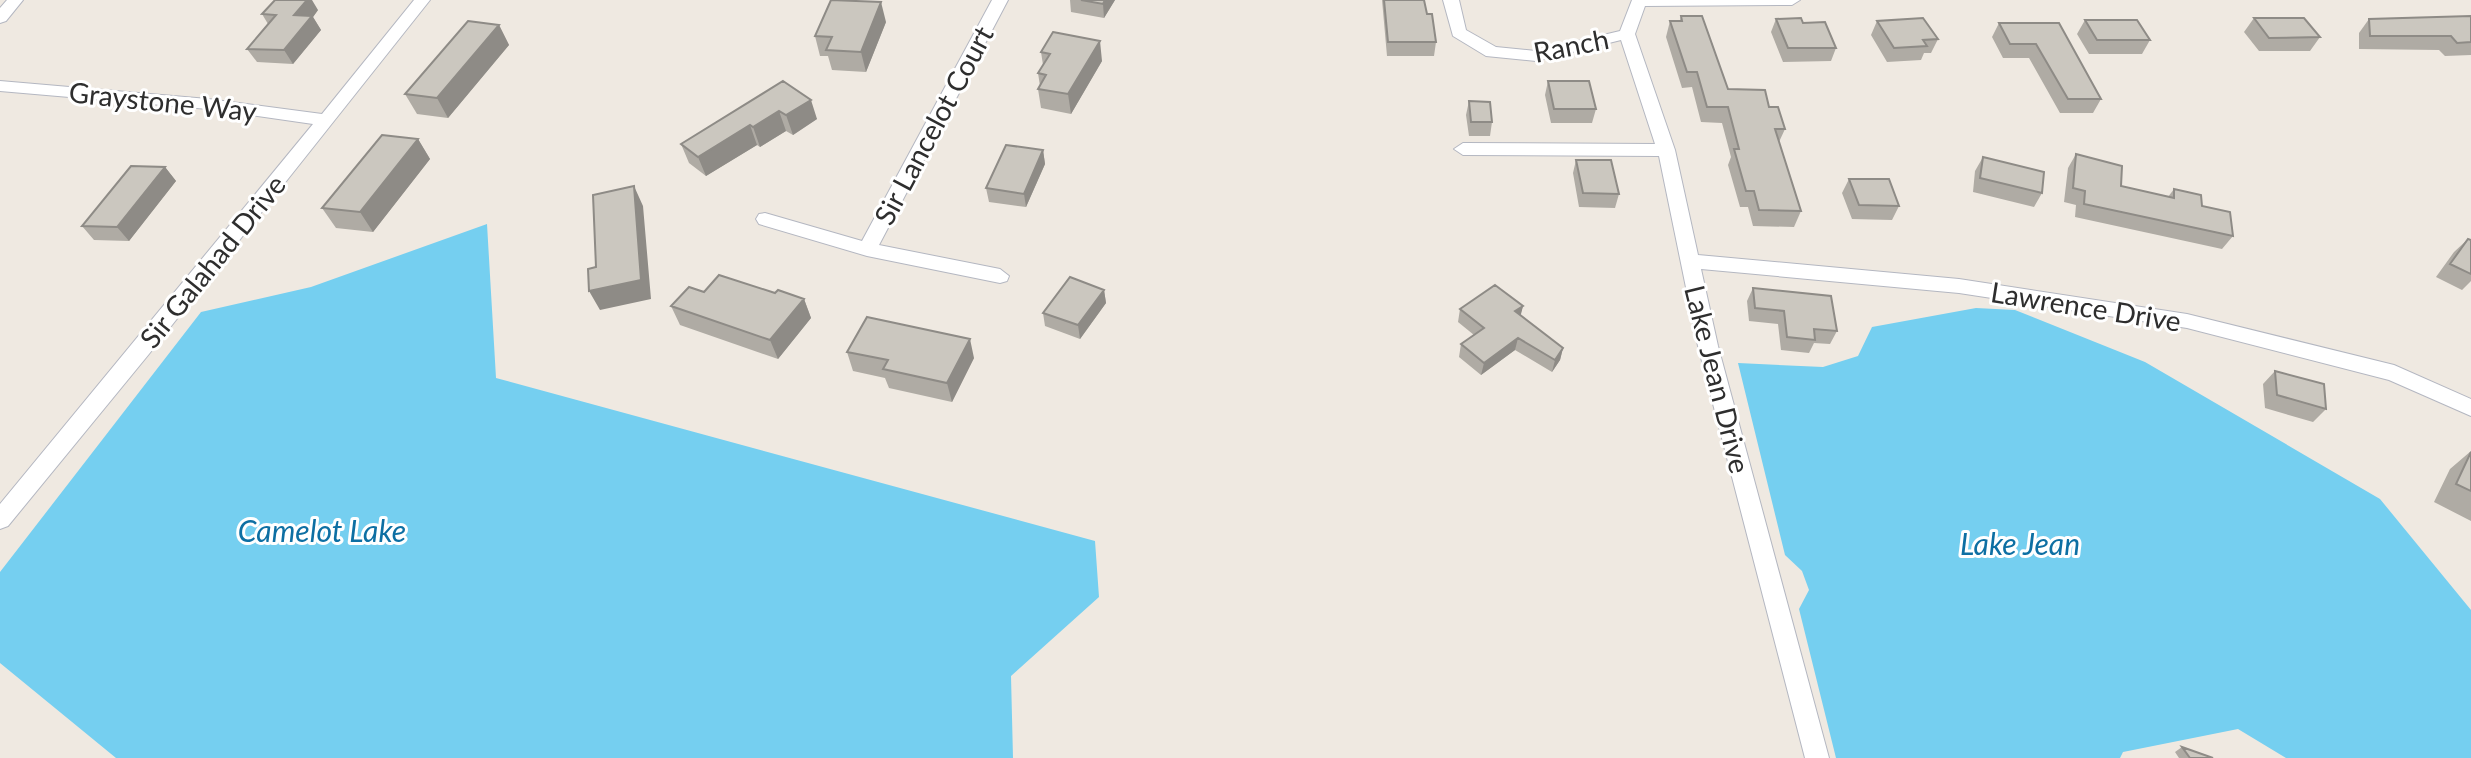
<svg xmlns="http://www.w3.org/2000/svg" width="2471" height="758" font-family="Lato,sans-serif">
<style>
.water{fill:#75cff0}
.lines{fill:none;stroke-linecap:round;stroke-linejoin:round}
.minor-casing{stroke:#b4b7c1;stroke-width:2}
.minor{fill:#fff;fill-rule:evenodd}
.wall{fill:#afaba4}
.shaded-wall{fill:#8e8b86}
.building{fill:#cbc7bf;stroke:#8e8b86;stroke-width:2}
.labels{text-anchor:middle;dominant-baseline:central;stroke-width:6;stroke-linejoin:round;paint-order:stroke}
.street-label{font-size:28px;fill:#2e2e2e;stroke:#fff}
.water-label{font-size:30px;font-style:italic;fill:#0d6fa3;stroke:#fff}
</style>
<rect width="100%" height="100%" fill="#efe9e1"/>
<path class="water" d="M487,224L496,378L1095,541L1099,597L1011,676L1013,758H116L0,663V572L201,312L311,287Z
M1976,308L2015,310L2145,362L2380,499L2471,610V758H2286L2238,729L2123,752L2120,758H1836L1799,609L1809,590L1802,571L1785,555L1738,363L1823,367L1858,356L1872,327Z"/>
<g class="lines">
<g class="minor-casing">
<path id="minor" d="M7,0H23L6,21L0,23V8Z
M414,0H430L149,354L8,526L0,529V504L313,124L208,109L0,91V81L208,99L322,114Z
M992,0H1008L879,245L1000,269L1009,276L1007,281L1000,283L867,256L759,224L756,219L759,214L765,213L862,241Z
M1443,0H1459L1466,30L1496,47L1536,51L1620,31L1632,0H1800L1792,5L1645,6L1635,34L1675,150L1698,255L1959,279L2187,314L2394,365L2471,399V416L2389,380L2187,328L1959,293L1701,269L1718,346L1829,758H1805L1698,346L1659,156L1463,155L1454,149L1463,143L1655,144L1621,40L1536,61L1486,56L1453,36Z"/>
</g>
<use href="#minor" class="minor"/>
</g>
<path class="wall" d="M1070,0H1115L1104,18L1071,12Z
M1382,0H1424L1427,14L1436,42L1434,56H1387Z
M318,10L313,17L321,30L293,64L257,62L247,49L268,24L262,14Z
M1681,16L1728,89L1769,107L1785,129L1779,142L1801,211L1794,227L1753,226L1748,207H1740L1728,165L1731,157L1722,123L1701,122L1692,87L1682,88L1666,37L1670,21H1680Z
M2471,16V55L2445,56L2439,50L2359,49V33L2369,19Z
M2254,18L2320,37L2310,51H2259L2244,32Z
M1776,19L1803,23L1836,48L1831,61L1783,62L1771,32Z
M2085,20L2150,40L2142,54H2089L2077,34Z
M1877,21L1938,39L1931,53H1924L1921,60L1887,62L1871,35Z
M886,22L866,72L832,70L828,56H820L815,36Z
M1999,23H2059L2101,99L2093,113H2060L2029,58H2003L1992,37Z
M499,25L509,45L448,118L417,114L405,94Z
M1041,52L1102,61L1071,114L1041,108L1038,89L1040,86L1038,73L1043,65Z
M783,81L817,119L793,135L786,131L760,147L757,145L706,176L689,163L681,144Z
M1548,81L1596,109L1592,123H1551L1545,95Z
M1469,101L1492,122L1490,136H1469L1466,115Z
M418,139L430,159L373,232L336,228L322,208Z
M1043,150L1045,164L1026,207L989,202L986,188Z
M2076,154L2121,186L2168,197L2174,189L2202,206L2233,236L2222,249L2075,217L2076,205L2064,202L2068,168Z
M1983,157L2042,193L2034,207L1973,192L1975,171Z
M1576,160L1619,194L1615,208L1579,207L1573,173Z
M165,167L176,181L129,241L94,240L82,226Z
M1849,179L1899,206L1892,220L1852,219L1842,193Z
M2468,239L2471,240V281L2462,290L2436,277L2454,252Z
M1753,288L1837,331L1830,344L1814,343L1809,353L1781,350L1778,324L1749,321L1747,301Z
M1104,290L1106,303L1080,339L1045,326L1043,313Z
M704,292L775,293L804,299L811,318L778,359L680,325L671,306Z
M1523,306L1520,316L1563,348L1560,360L1552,372L1515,350L1481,375L1459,357L1461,344L1474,335L1458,322L1460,309Z
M847,352L974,358L952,402L889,388L885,378L853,371Z
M2275,371L2326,409L2313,422L2265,408L2263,384Z
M2471,451V521L2434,502L2450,469Z
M2182,747L2213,758H2179L2175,752Z"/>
<path class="shaded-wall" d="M307,0H312L318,10L313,17L321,30L293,64L284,50L294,15Z
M1105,0H1115L1104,18L1103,4Z
M881,2L886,22L866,72L861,52Z
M499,25L509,45L448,118L437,98Z
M1100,41L1102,61L1071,114L1068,94Z
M811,100L817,119L793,135L786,115Z
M779,111L786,131L760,147L753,127Z
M750,125L757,145L706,176L698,157Z
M418,139L430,159L373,232L360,212Z
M1043,150L1045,164L1026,207L1024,194Z
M165,167L176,181L129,241L117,227Z
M634,186L643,206L651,299L600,310L589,291Z
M1104,290L1106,303L1080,339L1078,325Z
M804,299L811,318L778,359L770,340Z
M1523,306L1520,318L1515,311Z
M1518,338L1515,350L1481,375L1484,363Z
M970,339L974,358L952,402L947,383Z
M1563,348L1560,360L1552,372L1555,360Z"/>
<path class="building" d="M275,0H307L294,15L312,16L284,50L247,49L276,15L262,14Z
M831,0L881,2L861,52L826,50L832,37L815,36Z
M1081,0H1105L1103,4Z
M1384,0H1424L1427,14H1432L1436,42H1388Z
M1681,16H1702L1728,89L1765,90L1769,107H1778L1785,129H1775L1801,211L1759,210L1754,191H1746L1734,149H1739L1728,107H1707L1697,72H1687L1670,21H1682Z
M2471,16V42L2457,43L2451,36H2370L2369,19Z
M1801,18L1803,23L1825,22L1836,48H1788L1776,19Z
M1923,18L1938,39L1923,40L1927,46L1894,48L1877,21Z
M2254,18H2304L2320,37L2269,38Z
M2085,20H2137L2150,40H2097Z
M468,21L499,25L437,98L405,94Z
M1999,23H2059L2101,99H2068L2036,44H2010Z
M1053,32L1100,41L1068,94L1038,89L1046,75L1038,73L1050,54L1041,52Z
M783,81L811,100L786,115L779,111L753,127L750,125L698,157L681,144Z
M1548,81H1589L1596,109H1554Z
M1469,101L1490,102L1492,122H1471Z
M382,135L418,139L360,212L322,208Z
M1006,145L1043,150L1024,194L986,188Z
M2076,154L2122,166L2121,186L2174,198V189L2201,195L2202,206L2230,212L2233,236L2084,204L2085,191L2073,188Z
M1983,157L2044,172L2042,193L1980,178Z
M1576,160H1611L1619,194L1583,193Z
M131,166L165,167L117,227L82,226Z
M1849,179H1889L1899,206L1859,205Z
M634,186L641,280L589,291L588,269L596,267L593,195Z
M2468,239L2471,240V274L2450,264Z
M719,275L775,293L778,290L804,299L770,340L671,306L689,287L704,292Z
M1070,277L1104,290L1078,325L1043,313Z
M1495,285L1523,306L1515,311L1563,348L1555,360L1518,338L1484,363L1461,344L1484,328L1460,309Z
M1753,288L1831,296L1837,331L1814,329L1815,340L1787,337L1784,311L1755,308Z
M867,317L970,339L947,383L883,369L888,360L847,352Z
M2275,371L2324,384L2326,409L2277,395Z
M2471,452V491L2456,484Z
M2182,747L2213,758H2190Z"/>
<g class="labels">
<g class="street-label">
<text transform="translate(1571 45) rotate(-11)">Ranch</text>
<text transform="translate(163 101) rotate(6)">Graystone Way</text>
<text transform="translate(933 125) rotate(-62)">Sir Lancelot Court</text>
<text transform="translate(212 261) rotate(-51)">Sir Galahad Drive</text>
<text transform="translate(2086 306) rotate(9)">Lawrence Drive</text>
<text transform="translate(1718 379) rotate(76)">Lake Jean Drive</text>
</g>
<g class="water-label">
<text x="322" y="530">Camelot Lake</text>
<text x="2020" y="543">Lake Jean</text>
</g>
</g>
</svg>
